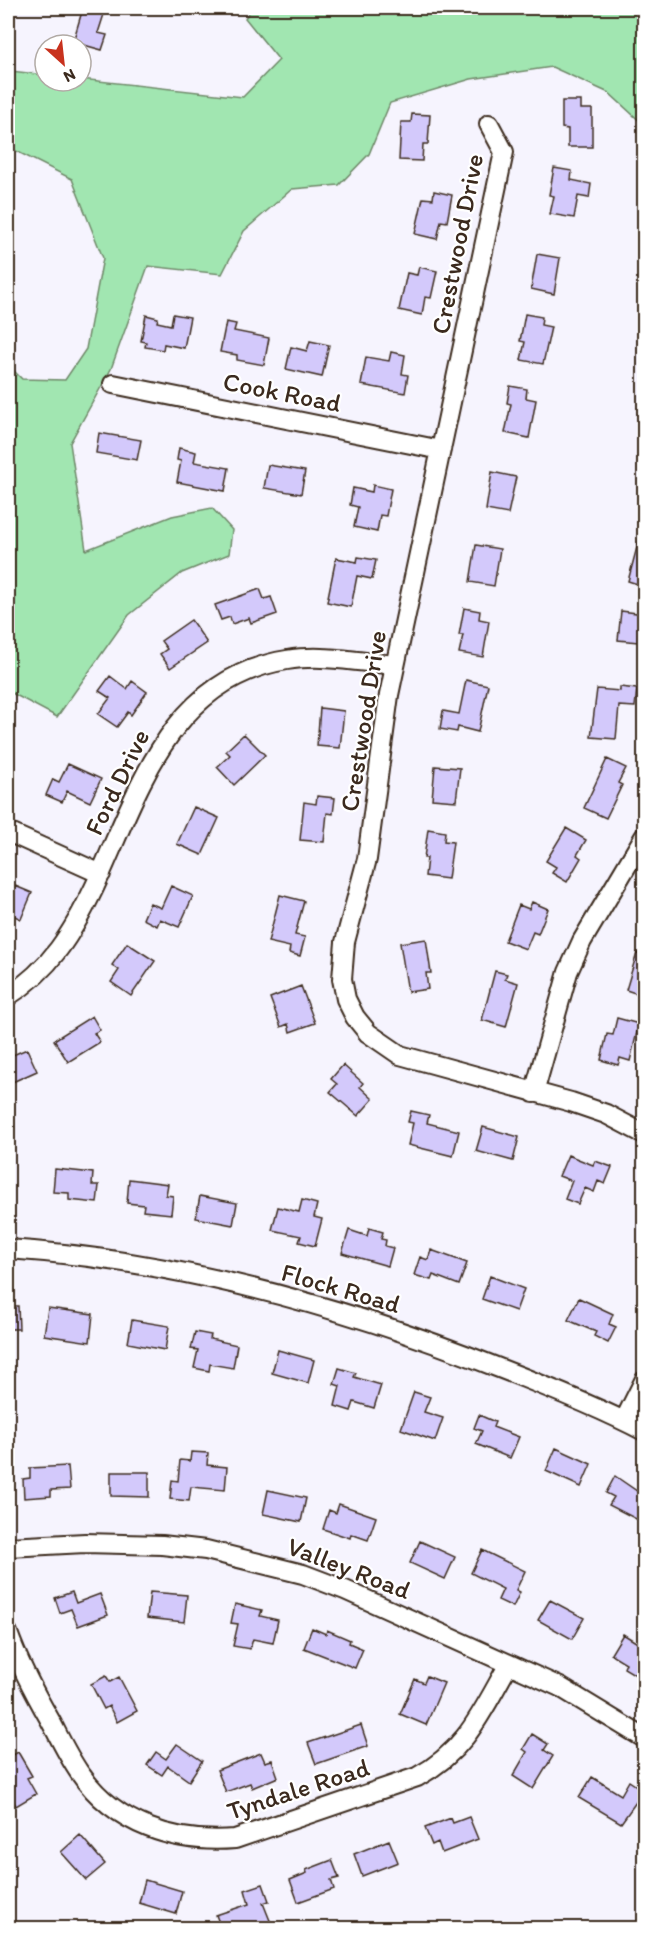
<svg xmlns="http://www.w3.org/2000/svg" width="652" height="1936" font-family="Itim,sans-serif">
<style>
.green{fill:#a1e6b1;stroke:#6e8868;stroke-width:1.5}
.building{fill:#d3c9fb;stroke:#3b2a1e;stroke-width:1.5}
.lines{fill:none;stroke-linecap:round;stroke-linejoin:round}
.minor-casing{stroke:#3b2a1e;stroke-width:22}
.minor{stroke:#fff;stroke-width:18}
.labels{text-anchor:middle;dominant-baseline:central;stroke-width:4.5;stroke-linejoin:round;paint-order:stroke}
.street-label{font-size:26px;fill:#3b2a1e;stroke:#fff}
</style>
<rect width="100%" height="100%" fill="#f6f4fe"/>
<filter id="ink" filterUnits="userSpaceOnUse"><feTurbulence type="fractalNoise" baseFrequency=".0167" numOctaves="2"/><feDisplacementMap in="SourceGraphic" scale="12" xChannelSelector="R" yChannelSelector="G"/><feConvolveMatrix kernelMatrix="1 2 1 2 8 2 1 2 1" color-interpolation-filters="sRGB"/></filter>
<g filter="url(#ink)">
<path class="green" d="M252,8H644V125L609,93L552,67L471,79L390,103L369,154L339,185L292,189L244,231L222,274L148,266L111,369L70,443L86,550L172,516L212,508L232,530L229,554L182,573L129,615L57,717L8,691V365L22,379L65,380L86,349L103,258L72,179L8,147V83L11,71L45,75V81H81V79L243,97L279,60L245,18Z"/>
<path class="building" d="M83,8H106L98,33L107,35L102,50L73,42Z
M562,101H581V109H592V147H568V129L562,128Z
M412,114L430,115L428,144H423L422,161L399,160L401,122H411Z
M554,168L572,171L571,180L591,184L589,198L578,196L574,218L550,214L554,196L549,195Z
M434,191L452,195L447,222L441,221L437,239L415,234L423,198L433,199Z
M537,254L560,258L554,294L531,289Z
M419,267L437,271L431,298L425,297L422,315L399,310L407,273L417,275Z
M173,314L190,317L184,348L164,344L163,350L145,347L146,342L141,341L146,315L158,318L157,322L171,325Z
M525,314L542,317L541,325L551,327L543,364L521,360L525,342L520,341Z
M226,322L236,324L234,331L269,338L264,365L237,360V355L220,352Z
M310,341L329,345L322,377L286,369L291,347L307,351Z
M391,352L405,355L402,374L408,375L405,393L361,385L366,357L389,361Z
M510,386L527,389L526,398L536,400L529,438L505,433L511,404L507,403Z
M99,433L141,440L137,460L96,453Z
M179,448L196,452L194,462L229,468L225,491L177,482L181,461L177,460Z
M268,465L305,471L301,494L264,488Z
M492,472L516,477L508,514L486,510Z
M373,485L391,489L386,516L380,515L377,532L354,527L358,507L350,505L353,488L372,492Z
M640,536L644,537V586L628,581Z
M476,545L500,549L494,586L470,582Z
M358,557L376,560L372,579L357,576L351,607L327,602L336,558L357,562Z
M260,589L264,599L271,597L277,614L251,623L249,618L232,624L230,617L221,620L215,605Z
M464,608L480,611L479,619L489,621L483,657L459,653L463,635H459Z
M621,611L644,614V629L639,628L638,642L618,640Z
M191,620L207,643L170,668L160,654L167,649L161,641Z
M110,676L127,689L132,681L147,692L131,715L128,712L117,727L98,714L110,698L99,691Z
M466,680L488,685L478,732L458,727L457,732L440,729L443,711L459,714Z
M620,687L637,689L635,707L619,706L616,739L591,737L597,689L620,691Z
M320,708L344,711L340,748L317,746Z
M244,734L265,755L234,785L217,767L230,755L226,751Z
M607,759L626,768L618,783L622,785L606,818L584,808Z
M68,764L101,779L90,802L67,791L62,802L46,795L53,779L59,782Z
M435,766L460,768L456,801L432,799Z
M317,796L335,798L333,814L327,813L324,842L300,840L304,802L316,804Z
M194,807L219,818L202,855L177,844Z
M566,828L586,840L577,855L581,858L567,882L552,873L556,867L546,861Z
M428,829L445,832L444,841L453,842L448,879L425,876L427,858H424Z
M8,883L32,893L21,919L8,913Z
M171,886L193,896L179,927L160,919L157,926L143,919L150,903L161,908Z
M280,895L304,901L295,935L305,937L300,956L289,953L290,947L268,942Z
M532,902L548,909L538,934L533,932L526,949L505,941L519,905L529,909Z
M426,939L431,973H426L428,989L408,992L400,943Z
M127,943L155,961L131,996L111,982L119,970L112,965Z
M637,953L644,956V996L626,990Z
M495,971L507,974L505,979L518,983L506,1027L482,1020Z
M301,986L315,1023L290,1032L288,1024L281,1027L270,998Z
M92,1016L100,1030L94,1033L100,1042L68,1062L54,1040Z
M617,1018L639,1024L630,1061L620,1058L618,1065L601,1060L607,1034L613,1035Z
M27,1049L37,1071L8,1084V1057Z
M343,1065L363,1083L360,1087L373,1099L358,1116L330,1092L337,1084L331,1079Z
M411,1111L429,1115L427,1123L459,1131L453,1156L408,1145L413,1123L408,1122Z
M483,1127L519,1137L513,1161L476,1151Z
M568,1155L593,1165L595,1161L612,1167L605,1184L598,1181L594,1192L585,1188L578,1204L565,1199L572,1181L559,1176Z
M55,1169L93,1173L92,1185H99L97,1203L69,1200V1193L53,1192Z
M129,1179L168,1184L166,1195L173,1196L171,1214L143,1211L144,1205L127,1203Z
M200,1196L237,1203L233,1225L196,1218Z
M302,1200L317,1204L314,1217L322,1219L315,1246L299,1242L301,1236L272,1230L278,1207L299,1212Z
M369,1228L383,1232L381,1239L386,1240L385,1246L393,1248L388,1266L342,1253L349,1230L367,1236Z
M431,1250L467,1263L459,1285L433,1275L431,1280L414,1275L420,1257L428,1260Z
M490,1276L524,1289L516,1311L482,1299Z
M579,1298L613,1314L609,1324L616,1327L608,1343L594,1336L596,1332L568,1320Z
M8,1306H18L19,1329H8Z
M48,1308L93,1314L90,1342L44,1335Z
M132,1320L169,1326L165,1350L128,1343Z
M195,1332L211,1335L210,1339L237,1345L233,1368L210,1364L209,1371L194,1368L198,1350L191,1349Z
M278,1350L314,1360L308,1383L272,1373Z
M339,1368L356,1373L354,1377L381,1385L374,1408L354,1402L351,1411L335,1406L340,1386L334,1384Z
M414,1392L430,1397L424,1412L443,1418L435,1441L401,1429Z
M479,1415L495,1422L493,1427L519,1437L510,1458L476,1444L482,1431L474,1428Z
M556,1448L591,1464L581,1487L546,1471Z
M191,1452L208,1453L207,1465L227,1467L225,1490L191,1487L189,1501L170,1499L172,1480L178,1481L180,1460L190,1461Z
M68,1466L70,1489L51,1490V1496L24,1498L23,1479L30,1478V1468Z
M111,1472H149V1497L111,1496Z
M615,1476L644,1496V1516L642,1522L609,1505L614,1497L606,1493Z
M268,1490L306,1498L301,1522L263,1514Z
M339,1504L376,1517L368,1540L351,1534L350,1538L323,1529L329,1510L336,1513Z
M420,1541L455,1557L445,1579L410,1563Z
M482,1550L525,1571L516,1590L520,1592L513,1607L498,1600L503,1589L471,1573Z
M72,1592L76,1603L100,1594L108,1615L78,1626L71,1609L60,1613L55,1598Z
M150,1592L187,1595L184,1622L147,1618Z
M550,1600L584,1618L572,1639L538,1620Z
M235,1604L262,1610L260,1616L278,1620L273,1643L253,1639L250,1649L233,1646L238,1624L231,1623Z
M312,1628L326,1634L327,1630L350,1640L349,1643L363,1649L355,1668L304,1648Z
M623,1634L644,1647V1680L624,1668L626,1663L611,1654Z
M106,1676L110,1682L119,1677L137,1711L117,1722L109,1706L104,1709L91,1684Z
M427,1676L444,1683L426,1725L400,1714L415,1679L424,1683Z
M361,1725L368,1746L316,1764L308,1743Z
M532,1734L548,1744L544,1750L553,1756L533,1789L513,1776L527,1752L523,1749Z
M177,1744L202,1761L189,1781L168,1766L162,1775L147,1765L156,1752L166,1759Z
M18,1752L32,1776L27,1778L36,1794L16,1806L8,1790V1758Z
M261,1753L265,1762L272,1760L278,1777L252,1788L250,1783L226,1792L217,1770Z
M592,1777L621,1795L629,1781L644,1791L621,1823L579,1798Z
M469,1817L478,1839L442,1853L438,1842L432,1845L425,1828L451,1818L453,1823Z
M80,1835L105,1864L86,1880L61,1852Z
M389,1840L398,1862L362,1876L354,1854Z
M332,1860L339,1878L331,1880L334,1889L298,1902L290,1880L307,1873L306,1870Z
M145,1880L182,1891L176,1914L139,1903Z
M263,1884L269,1901L263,1903L271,1923L255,1928H221L216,1915L249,1904L245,1890Z"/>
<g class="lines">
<g class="minor-casing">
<path id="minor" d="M489,124L504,152L389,695L367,859L345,942L342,979L346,999L355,1017L368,1033L400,1055L571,1102L606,1114L644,1134
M113,384L441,450
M8,832L101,874
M8,996C50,970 73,932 94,888C138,794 168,679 287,660C322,654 360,662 395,665
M534,1093L568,972L582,941L644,837
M8,1249C175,1260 343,1306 499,1368C548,1387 598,1407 644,1431
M624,1421L644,1381
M8,1547L85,1543L162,1545L206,1550L303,1574L345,1590L560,1687L644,1738
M8,1633C19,1664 34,1692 50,1720C59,1737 68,1756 79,1772C115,1825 175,1844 235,1839L417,1777C467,1750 482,1711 509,1664"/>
</g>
<use href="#minor" class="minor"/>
</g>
</g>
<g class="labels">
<g class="street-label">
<text transform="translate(457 244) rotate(-79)">Crestwood Drive</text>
<text transform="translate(282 392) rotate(11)">Cook Road</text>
<text transform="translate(363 721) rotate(-81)">Crestwood Drive</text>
<text transform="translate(117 782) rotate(-64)">Ford Drive</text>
<text transform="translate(341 1288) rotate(16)">Flock Road</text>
<text transform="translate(349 1568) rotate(21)">Valley Road</text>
<text transform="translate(298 1789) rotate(-18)">Tyndale Road</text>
</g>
</g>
<rect width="652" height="1936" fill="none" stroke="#fff" stroke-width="30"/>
<rect x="15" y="15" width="622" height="1906" fill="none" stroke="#3b2a1e" stroke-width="2" filter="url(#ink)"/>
<g transform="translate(63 63) rotate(153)"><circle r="28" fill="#ffffff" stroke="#b1aaa5" stroke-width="1.5"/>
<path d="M0-4.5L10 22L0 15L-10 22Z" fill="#c8321e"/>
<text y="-9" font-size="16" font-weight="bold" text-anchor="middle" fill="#3b2a1e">N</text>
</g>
</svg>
